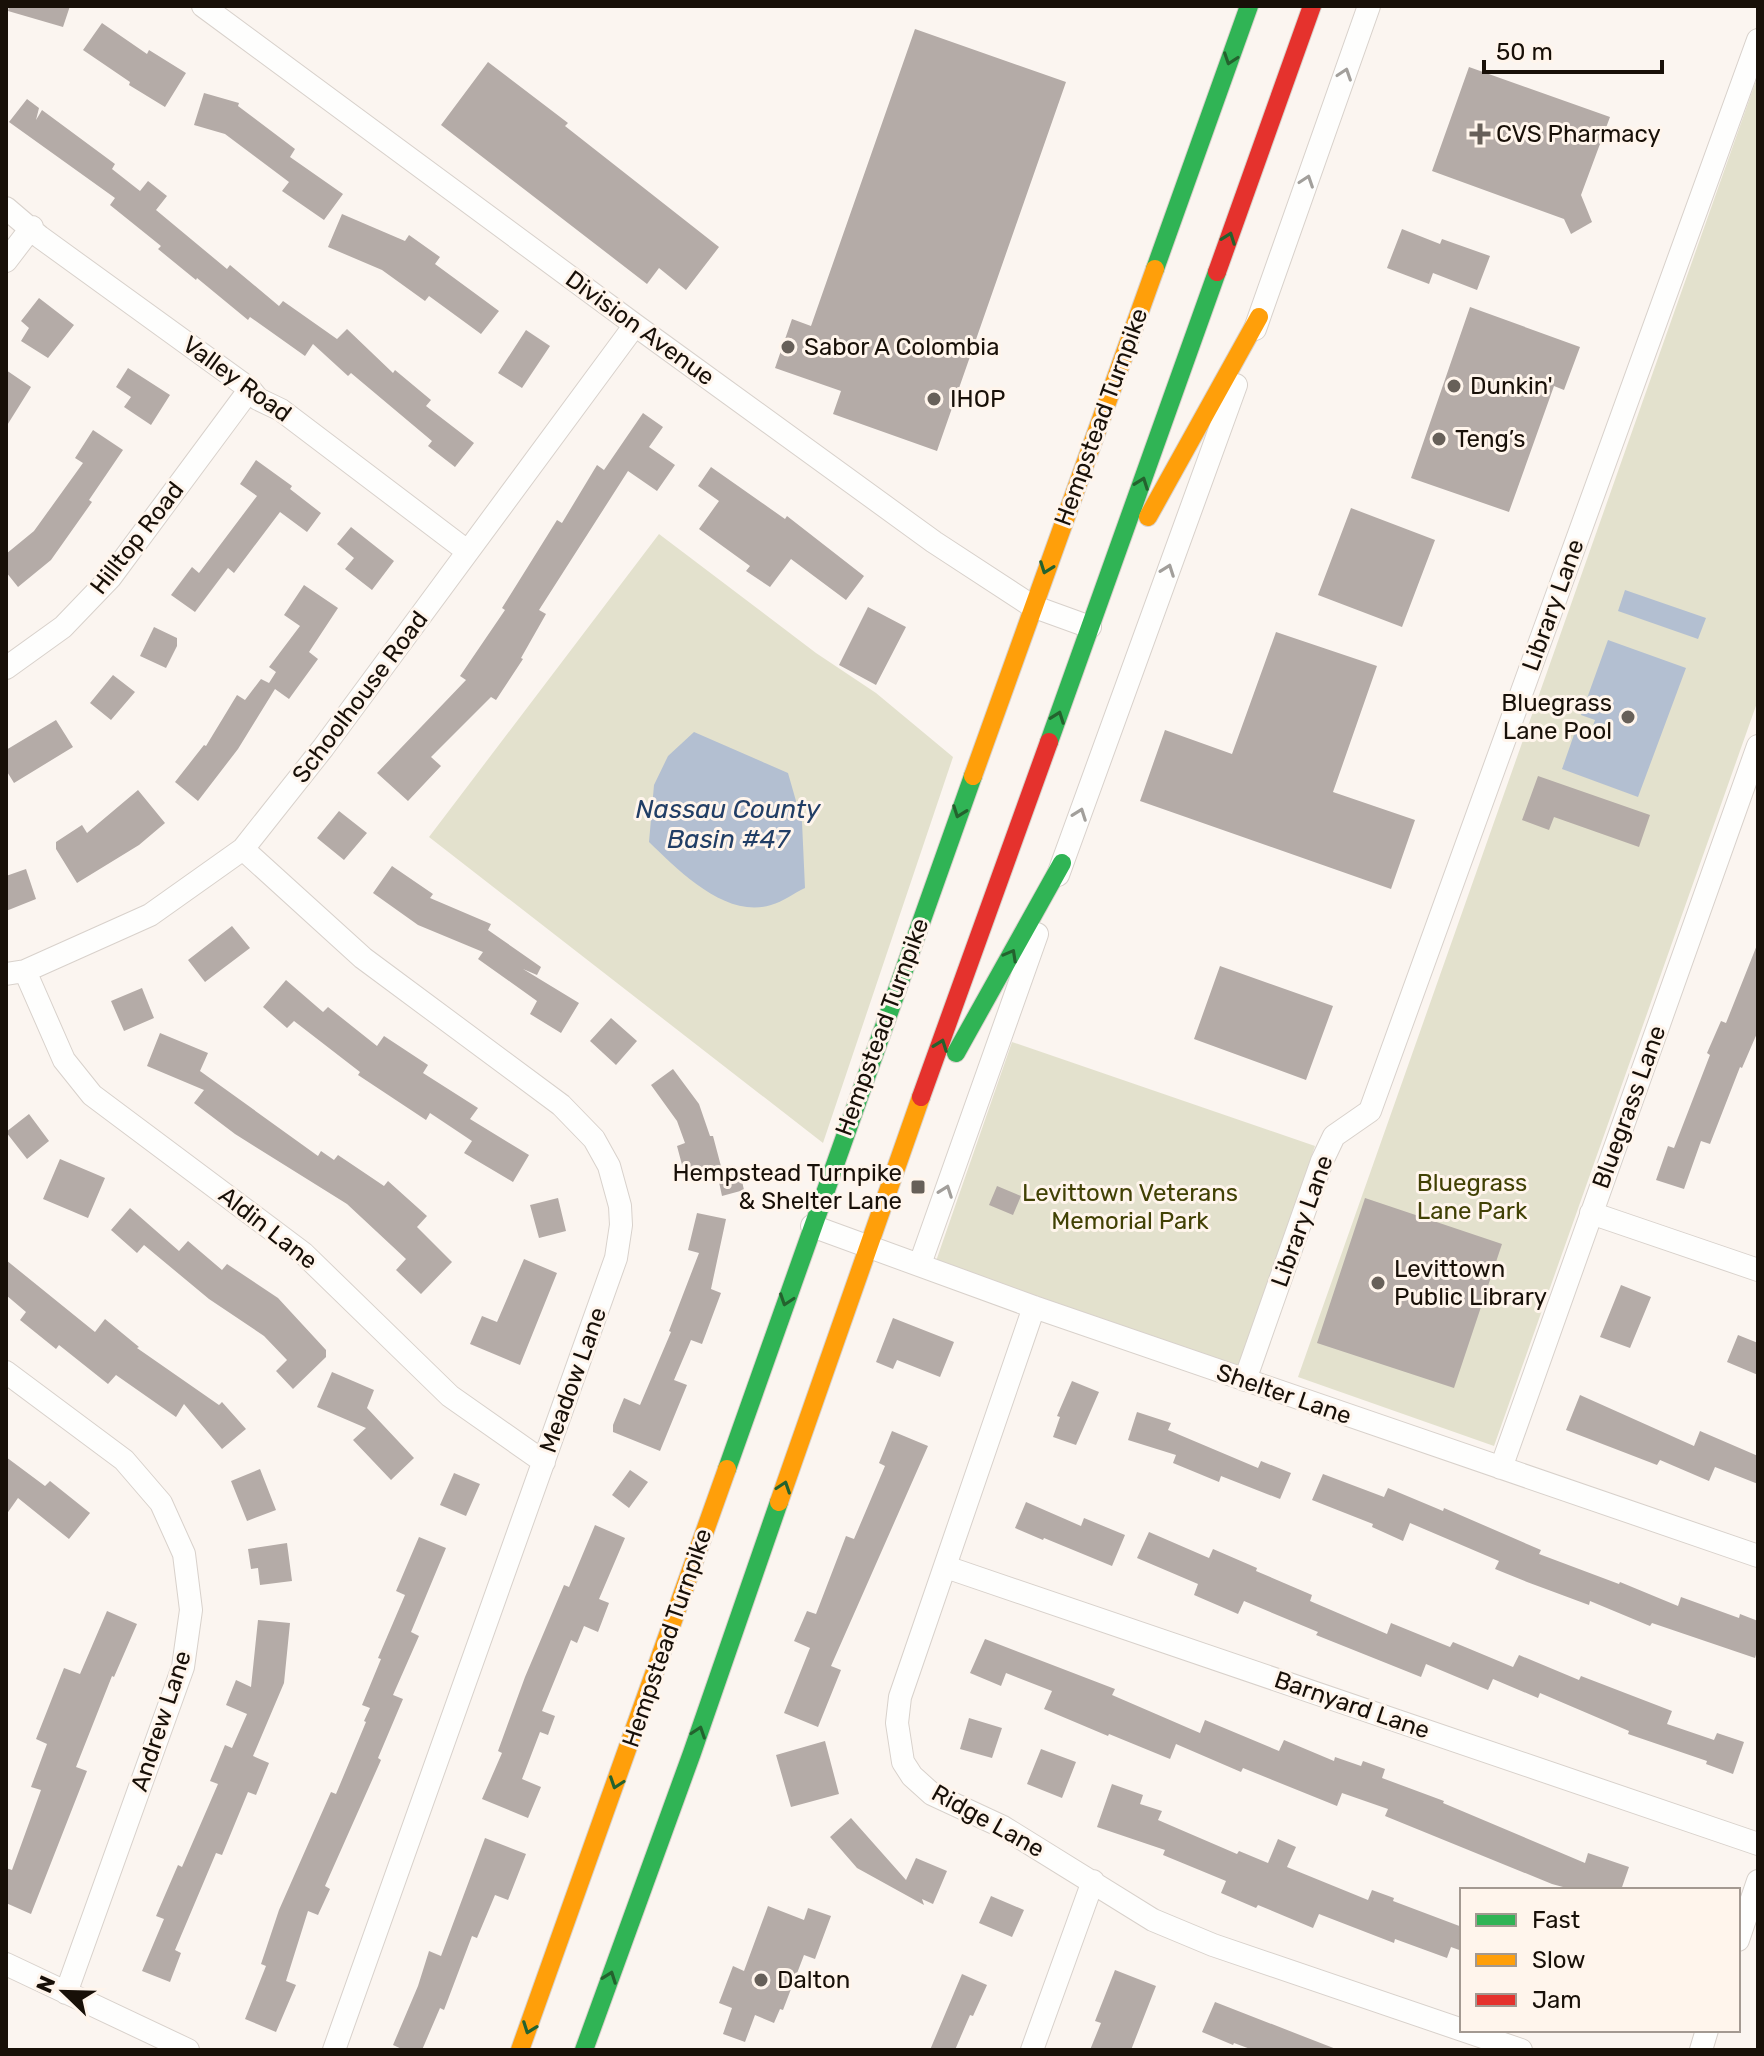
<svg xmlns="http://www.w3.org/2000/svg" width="1764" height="2056" font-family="Rubik,sans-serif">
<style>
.green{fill:#e3e1cd}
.water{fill:#b3bfd1}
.building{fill:#b4aba7}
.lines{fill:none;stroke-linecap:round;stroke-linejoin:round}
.street-casing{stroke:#d8d1cb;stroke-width:24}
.fast-casing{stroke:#d8d1cb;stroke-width:20}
.slow-casing{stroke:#d8d1cb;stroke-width:20}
.jam-casing{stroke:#d8d1cb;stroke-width:20}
.street{stroke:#fefefd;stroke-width:22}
.fast{stroke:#30b455;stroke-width:18}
.slow{stroke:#ff9f0a;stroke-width:18}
.jam{stroke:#e5322d;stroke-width:18}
.oneway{stroke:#24622e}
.oneway2{stroke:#a29f9b}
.poi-dot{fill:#676059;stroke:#fff5ec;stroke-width:3}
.labels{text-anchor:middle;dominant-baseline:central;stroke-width:6;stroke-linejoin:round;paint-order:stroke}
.poi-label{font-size:24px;fill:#181008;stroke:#fff5ec;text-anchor:start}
.street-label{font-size:24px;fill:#181008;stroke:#fff5ec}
.park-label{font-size:24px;fill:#414104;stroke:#fff5ec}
.water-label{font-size:26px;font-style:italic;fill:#213e66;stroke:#fff5ec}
</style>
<rect width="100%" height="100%" fill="#fbf5f0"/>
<path class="green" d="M1758,75V700L1494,1446L1298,1377Z
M659,534L816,653L876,693L953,757L823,1143L429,837Z
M1012,1042L1315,1146L1239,1368L935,1264Z"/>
<path class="water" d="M1625,590L1706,618L1698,639L1618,611Z
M1608,640L1686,668L1638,797L1562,769L1577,726L1591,731L1595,720L1581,715Z
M694,732L788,773L802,822L805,888C794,893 783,902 771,905C726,919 679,871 649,842L654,785L668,756Z"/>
<path class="building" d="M9,6H70L63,27L8,11Z
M102,23L147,54L149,50L186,73L165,107L129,85L130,82L83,50Z
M915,29L1066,82L937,451L833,414L841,391L775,368L792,319L811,326Z
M488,62L568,123L565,126L719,247L686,290L659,268L647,284L441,125Z
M1469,67L1610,117L1581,195L1592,222L1571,234L1564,219L1432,171Z
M204,93L239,103L238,106L295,149L290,157L343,194L324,220L282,191L289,182L225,134L194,125Z
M27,99L39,108L36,120L42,110L115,164L112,169L140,191L148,181L167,196L156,210L227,269L230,265L279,306L283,301L337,339L347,329L393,373L395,370L431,400L426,406L474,443L455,467L428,446L432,441L351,373L348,376L313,344L305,356L250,317L248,320L197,278L196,280L158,249L161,246L110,205L115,198L9,122Z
M342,214L405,241L409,235L440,257L435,264L499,311L481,334L429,296L425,301L382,270L328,247Z
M1402,229L1440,244L1442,239L1490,256L1477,290L1433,273L1429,284L1387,268Z
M39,298L74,325L48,358L21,341L29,328L21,321Z
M1470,307L1580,347L1564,390L1554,386L1509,512L1411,478Z
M526,330L550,346L522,388L498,373Z
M128,368L170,395L151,425L124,407L131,397L116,387Z
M6,370L31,387L6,427Z
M643,413L663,427L649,447L675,465L657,491L628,471L539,610L546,614L521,658L523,659L496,700L491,697L431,757L441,766L408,801L377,773L466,680L460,676L505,610L502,608L557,520L562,523L597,465L604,470Z
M93,430L123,450L89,500L92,502L51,560L18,587L6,572V554L34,531L83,463L75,458Z
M256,460L292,486L290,489L321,513L307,532L280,512L234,573L228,568L195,612L171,595L192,567L199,573L257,496L240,484Z
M711,467L785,519L787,516L864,576L846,600L791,559L770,587L746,571L750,566L699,529L719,501L698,486Z
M1351,508L1435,540L1402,627L1318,595Z
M351,527L394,561L372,590L345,569L354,558L337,544Z
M304,585L338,608L309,652L318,659L289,699L275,689L238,749L198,801L175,782L204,745L206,746L237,695L245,700L261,679L269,683L276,672L269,667L300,626L284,615Z
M868,607L906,627L876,685L839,665Z
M154,627L177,638V646L166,668L140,656Z
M1276,632L1377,666L1333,792L1415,820L1391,889L1140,801L1165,730L1232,754Z
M113,675L135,692L111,720L90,703Z
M56,720L73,747L14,783L6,770V750Z
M1538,776L1650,815L1639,847L1554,817L1549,830L1522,820Z
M138,790L165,823L139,845L77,883L56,849V842L82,825L87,833Z
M339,811L367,833L344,860L317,838Z
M392,866L433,894L430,898L491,924L488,930L541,967L537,975L523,969L579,1003L561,1033L530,1014L537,1001L478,959L483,952L418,925L373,893Z
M26,869L36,899L6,911V876Z
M232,926L250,948L205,982L188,960Z
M1757,945L1758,1031L1742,1068L1740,1067L1710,1144L1701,1141L1684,1189L1656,1180L1668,1146L1674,1148L1710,1055L1707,1053L1721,1021L1726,1023Z
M1220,966L1333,1006L1306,1080L1194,1039Z
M286,980L323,1012L328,1007L377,1046L384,1036L428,1065L423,1073L478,1108L470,1119L529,1155L513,1182L464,1153L472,1141L430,1113L426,1120L358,1075L360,1072L294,1021L287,1028L263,1007Z
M142,988L154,1018L124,1031L111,1001Z
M611,1018L637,1041L616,1065L590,1041Z
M160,1033L208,1053L200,1071L318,1156L321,1151L334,1160L338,1155L384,1186L388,1181L427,1216L417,1227L452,1262L421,1294L396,1270L406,1259L347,1204L235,1134L194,1103L204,1090L147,1066Z
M673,1069L699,1104L710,1136H713L722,1170L686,1180L677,1146L685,1143L677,1121L651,1085Z
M29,1114L49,1141L27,1159L6,1132Z
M60,1159L105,1178L88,1218L43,1199Z
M739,1168L744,1190L722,1196L717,1173Z
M997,1186L1021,1196L1013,1215L989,1205Z
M558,1198L566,1231L539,1238L530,1205Z
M1365,1198L1502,1244L1454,1388L1317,1343Z
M130,1208L179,1251L188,1241L222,1270L227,1264L278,1298L326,1350V1357L293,1389L276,1371L287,1360L264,1336L209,1299L144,1245L137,1253L111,1230Z
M697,1213L726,1219L711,1289L721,1293L702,1344L691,1340L674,1380L687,1385L660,1451L613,1432V1425L624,1398L640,1405L671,1332L669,1331L699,1253L688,1250Z
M524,1259L557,1273L520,1365L470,1344L482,1316L497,1322Z
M6,1260L95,1332L105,1319L139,1347L137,1348L219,1405L222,1402L246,1429L222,1449L184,1404L176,1417L116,1375L108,1384L59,1345L56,1349L20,1320L26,1312L6,1295Z
M1621,1285L1651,1297L1630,1348L1600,1337Z
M893,1318L954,1342L940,1377L897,1360L893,1369L876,1362Z
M1738,1335L1758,1343V1375L1727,1362Z
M332,1372L374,1390L367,1408L414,1458L391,1480L353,1440L366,1428L317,1407Z
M1072,1381L1099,1392L1076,1445L1053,1437L1060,1417L1057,1416Z
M1580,1395L1694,1446L1700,1431L1758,1456V1484L1715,1467L1709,1481L1660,1460L1657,1465L1566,1430Z
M1137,1412L1171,1423L1168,1430L1258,1468L1261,1461L1291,1473L1280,1499L1221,1476L1219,1482L1173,1463L1176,1455L1128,1440Z
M892,1431L928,1446L831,1666L841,1670L818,1727L784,1713L810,1648L794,1641L807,1611L816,1614L846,1536L854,1539L885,1466L879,1463Z
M6,1457L45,1486L50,1481L90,1513L69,1539L18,1498L6,1515Z
M260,1469L276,1510L247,1521L231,1481Z
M630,1470L648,1482L629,1508L612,1495Z
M454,1473L480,1484L466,1516L440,1505Z
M1323,1474L1384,1497L1388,1488L1443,1511L1444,1508L1541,1550L1539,1554L1619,1584L1620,1582L1678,1606L1681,1597L1739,1618L1740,1614L1758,1621V1648L1755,1658L1652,1623L1650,1626L1590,1601L1589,1605L1527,1582L1495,1569L1499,1561L1410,1523L1403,1541L1372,1527L1373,1524L1312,1500Z
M1026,1502L1081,1526L1084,1518L1125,1535L1112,1566L1044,1538L1043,1540L1015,1528Z
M595,1525L625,1538L599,1599L609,1603L598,1632L584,1626L577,1643L571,1640L542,1711L555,1716L548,1735L540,1732L522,1779L541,1787L528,1818L482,1799L502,1753L498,1751L525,1677L564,1585L569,1587Z
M1149,1532L1209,1558L1213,1549L1257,1568L1256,1571L1312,1595L1310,1601L1387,1634L1391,1623L1450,1647L1453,1642L1513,1667L1519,1655L1579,1680L1581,1676L1672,1711L1667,1724L1714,1740L1717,1733L1744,1742L1733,1774L1706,1764L1707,1761L1628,1734L1629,1731L1540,1693L1538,1698L1493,1679L1488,1690L1426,1664L1421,1677L1316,1635L1318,1632L1244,1601L1238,1614L1194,1595L1198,1584L1137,1558Z
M419,1537L446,1548L411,1632L419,1636L393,1695L403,1699L378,1758L381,1760L325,1886L330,1889L318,1915L308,1911L286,1981L296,1985L276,2032L245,2019L266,1966L261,1964L279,1910L331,1792L336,1794L366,1722L364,1721L370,1708L362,1705L381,1659L378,1658L405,1595L396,1591Z
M287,1543L292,1581L260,1585L258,1568L251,1569L248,1549Z
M107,1611L137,1624L114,1677L112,1676L76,1767L87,1771L31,1914L6,1903V1868L12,1870L41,1790L31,1787L47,1744L36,1739L64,1668L80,1674Z
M258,1620L290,1623L284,1683L253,1756L269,1763L256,1795L248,1792L222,1855L216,1853L175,1950L181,1953L170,1982L142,1971L164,1919L156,1916L178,1865L182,1867L218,1784L210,1781L225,1745L232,1748L247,1714L226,1705L236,1680L251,1687Z
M985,1639L1115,1689L1112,1695L1200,1733L1205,1720L1279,1751L1284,1740L1334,1761L1335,1757L1361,1766L1363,1761L1385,1769L1382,1778L1444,1801L1443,1803L1585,1863L1588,1853L1629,1867L1621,1890H1574L1552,1884L1385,1816L1388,1809L1342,1793L1337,1806L1243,1768L1241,1772L1176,1744L1170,1759L1109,1734L1108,1736L1044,1709L1052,1691L1006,1673L1001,1686L970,1673Z
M969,1718L1002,1728L992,1758L960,1749Z
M825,1741L839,1794L791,1807L776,1755Z
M1041,1749L1076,1762L1062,1798L1027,1784Z
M1112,1784L1143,1795L1140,1804L1162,1811L1158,1820L1237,1854L1239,1851L1268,1863L1278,1839L1296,1847L1287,1867L1368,1900L1372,1890L1394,1898L1393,1901L1462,1927V1951L1451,1947L1447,1958L1395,1939L1394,1943L1319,1914L1313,1928L1258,1905L1256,1908L1221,1893L1226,1881L1163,1855L1165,1850L1097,1827Z
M851,1818L906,1880L916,1858L947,1871L933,1904L922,1899L924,1905L857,1868L830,1837Z
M485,1838L526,1854L508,1900L495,1895L477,1938L472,1936L444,2010L440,2008L422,2050H404L393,2045L418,1986L429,1951L441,1956Z
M991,1896L1024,1910L1012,1937L979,1923Z
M768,1906L804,1920L808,1908L831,1916L815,1959L804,1955L783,2010L780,2009L774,2023L755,2015L745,2042L723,2034L732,2008L719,2003L733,1966L744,1971Z
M1115,1970L1156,1986L1131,2050H1090L1101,2023L1095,2021Z
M962,1974L987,1985L973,2016L970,2015L955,2050H930Z
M1215,2002L1336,2049V2050H1253L1234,2043L1233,2045L1202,2032Z"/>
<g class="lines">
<g class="street-casing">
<path id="street" d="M203,6L635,325L934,542L1032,606L1090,627
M6,208L40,237L250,389L258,399L281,410L467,551
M6,261L32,227
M1255,329L1369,6
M6,668L63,627L110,578L250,389
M243,849L363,958L561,1105L594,1139L609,1166L620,1206L621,1225L616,1258L334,2050
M1058,875L1236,385
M25,971L64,1060L92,1095L303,1253L450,1396L544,1462
M6,974L25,971L150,915L243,849L323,748L635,325
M1591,1213L1758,1270
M812,1226L1034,1307L1758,1556
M920,1264L1037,934
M1034,1307L900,1697L897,1723L903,1762L912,1776L932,1794L1003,1827L1153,1920L1213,1945L1521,2050
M6,1372L124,1460L161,1503L184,1554L191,1610L183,1667L66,1993
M1245,1380L1322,1161L1334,1136L1370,1111L1758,40
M1501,1468L1758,746
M946,1567L1758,1844
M1738,1940L1758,1881
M6,1964L188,2050
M1032,2050L1093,1881
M1701,2050L1707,2030"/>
</g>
<g class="fast-casing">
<path id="fast" d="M1155,269L1249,6
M1049,742L1217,272
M956,1053L1062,863
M727,1469L973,776
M584,2050L692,1753L779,1502"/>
</g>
<g class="slow-casing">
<path id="slow" d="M1148,517L1259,317
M973,776L1155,269
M779,1502L921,1097
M520,2050L727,1469"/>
</g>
<g class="jam-casing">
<path id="jam" d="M1217,272L1312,6
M921,1097L1049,742"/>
</g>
<use href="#street" class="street"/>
<use href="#fast" class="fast"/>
<use href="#slow" class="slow"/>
<use href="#jam" class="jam"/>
</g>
<defs><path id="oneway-chevron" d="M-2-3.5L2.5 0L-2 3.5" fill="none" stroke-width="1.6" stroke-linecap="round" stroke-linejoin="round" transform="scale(2)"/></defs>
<g class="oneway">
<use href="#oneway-chevron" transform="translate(1230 59) rotate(109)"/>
<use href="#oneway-chevron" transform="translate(1229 238) rotate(-70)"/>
<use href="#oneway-chevron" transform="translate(1142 483) rotate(-70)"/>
<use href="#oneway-chevron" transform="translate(1046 568) rotate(110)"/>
<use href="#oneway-chevron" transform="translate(1058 717) rotate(-70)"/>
<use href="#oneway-chevron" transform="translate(959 812) rotate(110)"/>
<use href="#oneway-chevron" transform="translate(1011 955) rotate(-61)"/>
<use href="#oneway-chevron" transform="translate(941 1045) rotate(-70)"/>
<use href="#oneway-chevron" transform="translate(786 1300) rotate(109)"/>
<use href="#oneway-chevron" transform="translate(784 1487) rotate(-71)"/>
<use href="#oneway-chevron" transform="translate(699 1732) rotate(-71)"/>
<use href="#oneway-chevron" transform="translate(616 1783) rotate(109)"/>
<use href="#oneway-chevron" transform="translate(610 1977) rotate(-70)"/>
<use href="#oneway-chevron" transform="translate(529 2028) rotate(110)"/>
</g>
<g class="oneway2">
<use href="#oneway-chevron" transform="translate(1345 74) rotate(-71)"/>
<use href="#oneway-chevron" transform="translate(1307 181) rotate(-71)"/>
<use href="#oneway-chevron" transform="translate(1168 570) rotate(-70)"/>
<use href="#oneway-chevron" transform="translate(1080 814) rotate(-70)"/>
<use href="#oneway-chevron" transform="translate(946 1191) rotate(-70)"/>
</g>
<g class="poi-dot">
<path d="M1476 122h8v8h8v8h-8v8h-8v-8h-8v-8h8z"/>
<circle cx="788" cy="347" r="8"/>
<circle cx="1454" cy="386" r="8"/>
<circle cx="934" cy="399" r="8"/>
<circle cx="1439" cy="439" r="8"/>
<circle cx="1628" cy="717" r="8"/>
<rect x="910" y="1179" width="16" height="16" rx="4"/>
<circle cx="1378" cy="1283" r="8"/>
<circle cx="761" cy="1980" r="8"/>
</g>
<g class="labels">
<g class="poi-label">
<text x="1496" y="134">CVS Pharmacy</text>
<text x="804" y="347">Sabor A Colombia</text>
<text x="1470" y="386">Dunkin'</text>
<text x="950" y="399">IHOP</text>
<text x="1455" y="439">Teng’s</text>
<text x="1612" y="703" text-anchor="end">Bluegrass<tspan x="1612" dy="28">Lane Pool</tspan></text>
<text x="902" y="1173" text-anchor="end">Hempstead Turnpike<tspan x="902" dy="28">&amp; Shelter Lane</tspan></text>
<text x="1394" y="1269">Levittown<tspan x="1394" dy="28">Public Library</tspan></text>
<text x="777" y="1980">Dalton</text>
</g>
<g class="street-label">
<text transform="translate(640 328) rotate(36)">Division Avenue</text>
<text transform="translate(237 379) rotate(36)">Valley Road</text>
<text transform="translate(1101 417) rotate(-70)">Hempstead Turnpike</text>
<text transform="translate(137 538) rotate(-52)">Hilltop Road</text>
<text transform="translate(1553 605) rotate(-70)">Library Lane</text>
<text transform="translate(360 697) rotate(-53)">Schoolhouse Road</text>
<text transform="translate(882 1027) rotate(-70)">Hempstead Turnpike</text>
<text transform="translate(1629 1107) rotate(-70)">Bluegrass Lane</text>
<text transform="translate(1302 1221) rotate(-70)">Library Lane</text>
<text transform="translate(268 1228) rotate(38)">Aldin Lane</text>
<text transform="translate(573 1380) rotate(-70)">Meadow Lane</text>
<text transform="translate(1284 1394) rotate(19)">Shelter Lane</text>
<text transform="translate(667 1638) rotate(-71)">Hempstead Turnpike</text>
<text transform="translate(1352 1705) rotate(19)">Barnyard Lane</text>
<text transform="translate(161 1721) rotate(-72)">Andrew Lane</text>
<text transform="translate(988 1821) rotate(29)">Ridge Lane</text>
</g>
<g class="park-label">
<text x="1472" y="1183">Bluegrass<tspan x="1472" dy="28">Lane Park</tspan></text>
<text x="1130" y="1193">Levittown Veterans<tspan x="1130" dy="28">Memorial Park</tspan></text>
</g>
<g class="water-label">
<text x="728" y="809">Nassau County<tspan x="728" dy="30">Basin #47</tspan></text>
</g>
</g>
<rect width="1764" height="2056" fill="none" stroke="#181008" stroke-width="16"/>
<rect x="1460" y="1888" width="280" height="144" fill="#fff5ec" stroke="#a39991" stroke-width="2"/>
<rect x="1476" y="1914" width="40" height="12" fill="#30b455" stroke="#a39991" stroke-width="2"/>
<text x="1532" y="1928" font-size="24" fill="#181008">Fast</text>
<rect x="1476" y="1954" width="40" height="12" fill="#ff9f0a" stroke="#a39991" stroke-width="2"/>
<text x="1532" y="1968" font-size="24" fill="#181008">Slow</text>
<rect x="1476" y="1994" width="40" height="12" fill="#e5322d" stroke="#a39991" stroke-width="2"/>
<text x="1532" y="2008" font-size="24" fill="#181008">Jam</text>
<g transform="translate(64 1992) rotate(293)" stroke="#fff5ec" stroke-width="6" paint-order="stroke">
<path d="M0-6L14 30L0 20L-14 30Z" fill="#181008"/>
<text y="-12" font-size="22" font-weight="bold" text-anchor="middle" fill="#181008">N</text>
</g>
<path d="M1484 60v12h178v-12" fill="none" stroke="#181008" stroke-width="4"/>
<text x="1496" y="60" font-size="24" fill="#181008" stroke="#fff5ec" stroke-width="6" paint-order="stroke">50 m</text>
</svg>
